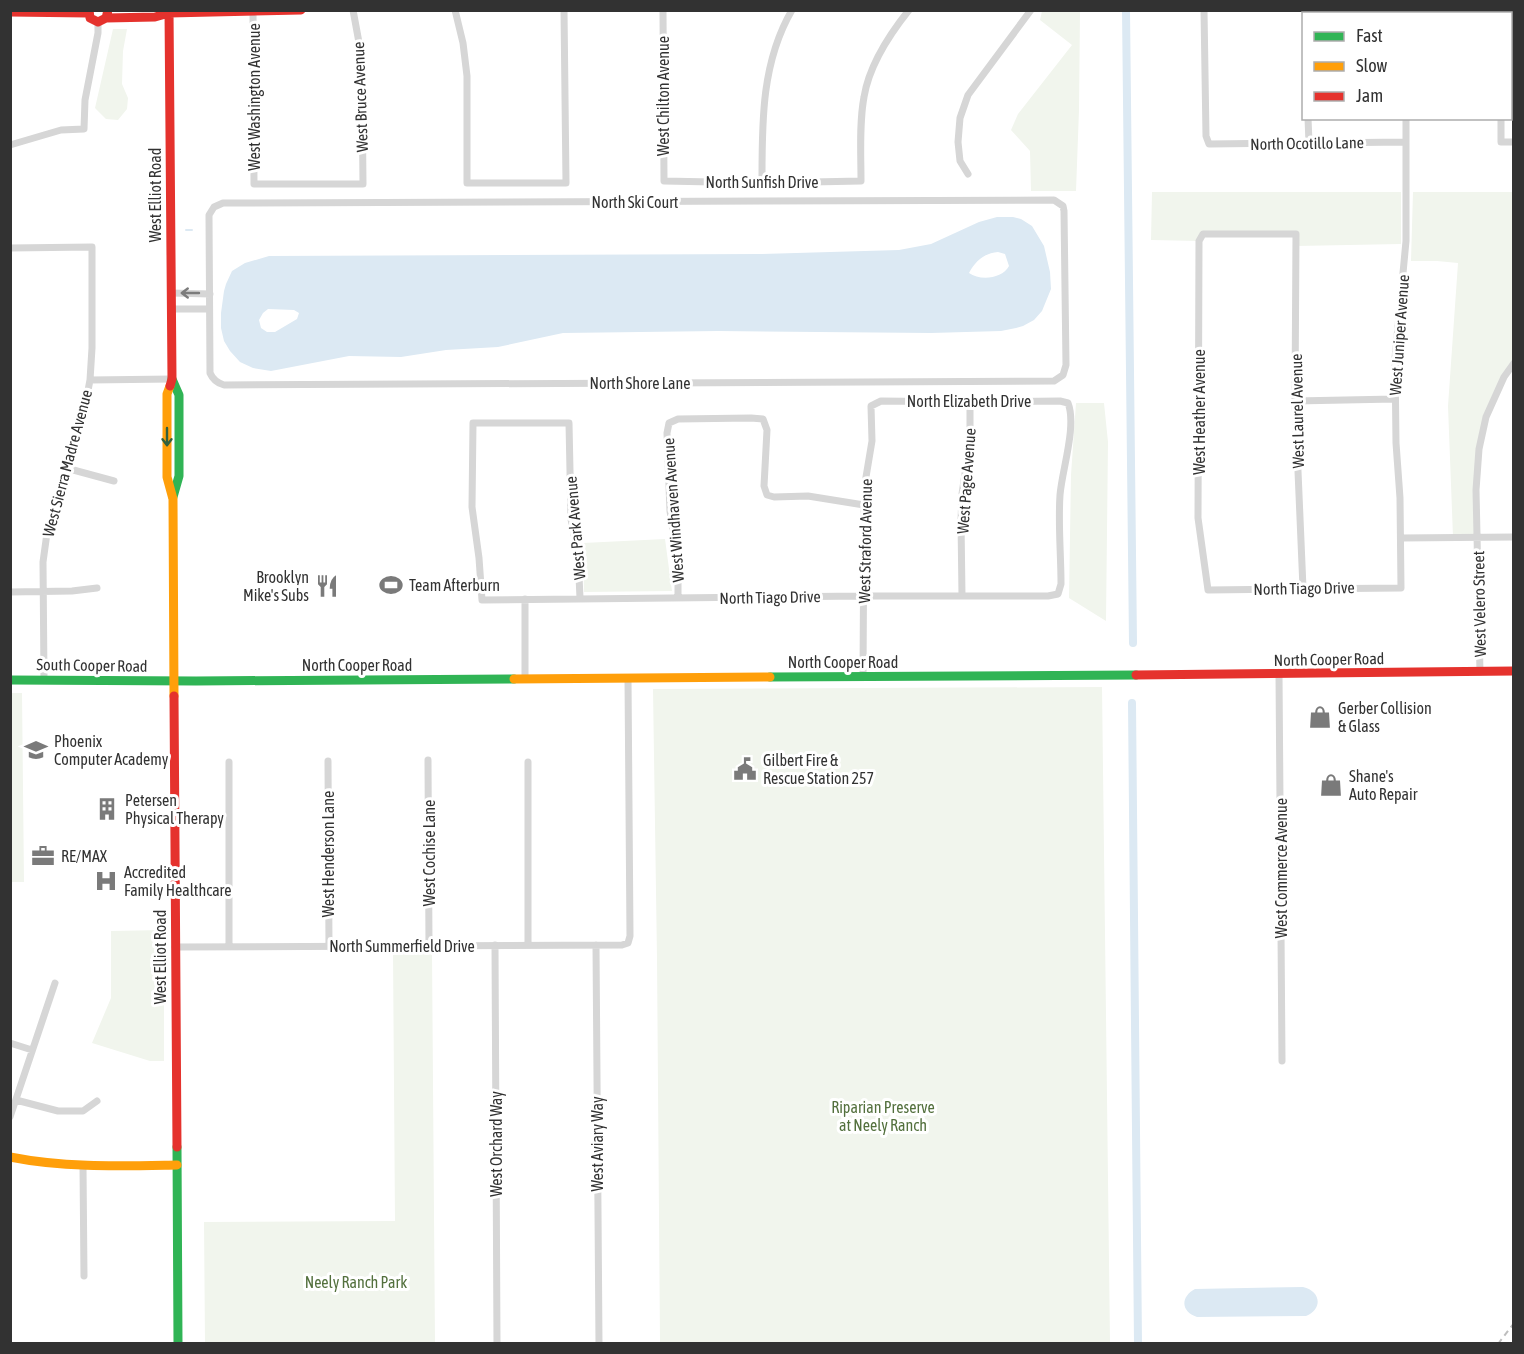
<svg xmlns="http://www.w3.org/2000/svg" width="1524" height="1354" font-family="'Asap Condensed',sans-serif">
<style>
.green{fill:#f1f5ed}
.water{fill:#dce9f3;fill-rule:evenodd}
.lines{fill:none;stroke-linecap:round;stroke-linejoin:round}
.stream{stroke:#dce9f3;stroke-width:2}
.canal{stroke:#dce9f3;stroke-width:8}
.street{stroke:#d6d6d6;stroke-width:7}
.fast{stroke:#30b455;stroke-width:9}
.slow{stroke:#ff9f0a;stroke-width:9}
.jam{stroke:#e5322d;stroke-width:9}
.rail{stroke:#bebebe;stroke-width:2;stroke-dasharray:6 4.5;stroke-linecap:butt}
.oneway{stroke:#7c7c7c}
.oneway2{stroke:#31603e}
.labels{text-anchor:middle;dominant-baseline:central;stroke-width:6;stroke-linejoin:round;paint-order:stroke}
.street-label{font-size:16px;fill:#323232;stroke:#fff}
.poi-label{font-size:16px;fill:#323232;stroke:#fff;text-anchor:start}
.park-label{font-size:16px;fill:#53703d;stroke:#fff}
</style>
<rect width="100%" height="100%" fill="#fff"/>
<path class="green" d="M1042,11H1080L1079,110L1076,191H1031L1030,151L1011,130L1018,114L1072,45L1040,20Z
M113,29H127L123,51L122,84L128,98L127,109L118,120L106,119L95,108Z
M1152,192H1401V244L1296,246V234H1203L1199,241L1151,240Z
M1413,192H1513V363L1487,414L1479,449L1478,537H1453L1448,406L1458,263L1437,261H1411Z
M1076,403H1104L1108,442L1106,621L1069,598L1071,475Z
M665,539L672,591L584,592L583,543Z
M1102,687L1110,1343H660L657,958L653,689Z
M11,693H22L24,882H11Z
M164,930V1061H150L92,1043L111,998V931Z
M393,952H432L435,1343H205L204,1222L395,1221Z"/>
<path class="water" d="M997,217H1013L1021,219L1032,226L1044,246L1050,272L1051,289L1042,311L1034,320L1023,326L1016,328L1001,331L931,333L718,331L563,333L498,347L446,350L401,357L349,356L271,371L253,368L240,362L230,351L224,341L221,328V313L224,291L226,284L232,271L245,263L269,256L760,254L899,250L931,244L979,222ZM998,252L1005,254L1009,266C1002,279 980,281 969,273C975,261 985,253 998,252ZM268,309L294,310L299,313L297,319L275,332H267L261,328L259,320L263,313Z
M1303,1287C1321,1291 1323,1309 1306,1316L1197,1317C1181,1312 1180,1297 1195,1289Z"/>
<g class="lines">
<path class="stream" d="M186,230H192"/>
<path class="canal" d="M1126,10L1133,643
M1132,703L1138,1344"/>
<path class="street" d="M253,10L254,184H363L362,84L360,48L353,10
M455,10L463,43L467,76V183H566L564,10
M663,10L664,181L762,183L861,181C861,154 859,124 864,97C869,66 889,35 909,10
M1204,10L1206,136L1209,144L1406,142
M1307,10V14
M1404,10V14
M1500,14V10
M1308,118L1309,143
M1501,118V142H1514
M10,145L61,130L84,129L85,100L98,33V22
M968,174L960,161L958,142L960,118L968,95L1031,10
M762,183C762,124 761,63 792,10
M1054,200L1063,206L1064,211L1066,365L1063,375L1054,381L224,385C217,383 213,380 210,373L209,215L214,207L223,203Z
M10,248L92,247V348L90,380L85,406L47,533L43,562L44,679
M171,293L210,294
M171,309H209
M90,380L172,379
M1295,401L1395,399
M66,468L114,481
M1401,538L1514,537
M1303,588L1295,401L1296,234H1203L1199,241L1198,518L1208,590L1401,588L1400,498L1396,443L1395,358L1406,241V118
M10,592L72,591L97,588
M962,596L961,521L962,494L970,440V402
M580,598L578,555L571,519L569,423H473L472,507L479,558L482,600L864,596H1048L1058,594L1061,584C1061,554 1058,524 1060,495C1062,470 1077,426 1068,403L1060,401L970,402L881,401L871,406L872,441L866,477L864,505L863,677
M678,598V564L670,511L667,433L669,423L678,419L751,418L763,419L767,430L764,486L767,495L774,497L808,496L864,505
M1480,672L1476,490L1479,449L1486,417L1504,377L1514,363
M1279,674L1282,1061
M525,678V599
M428,760L429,946
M328,761L329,947
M229,762V947
M528,762V945
M495,945L497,1344
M596,945L599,1344
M175,947L622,945L628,943L630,936L628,678
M10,1043L32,1050
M16,1100L58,1111H83L97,1101
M10,1117L55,983
M83,1166L84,1276"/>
<path class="fast" d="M172,379L179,395V476L173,497
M770,677L1136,675
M10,680L196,681L514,679
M177,1147L178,1344"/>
<path class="slow" d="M170,386L167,394V477L173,499L174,696
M514,679L770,677
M10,1157C65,1168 121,1166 177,1165"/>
<path class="jam" d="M89,10L90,18L98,22L106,18L108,10
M169,10L172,379L170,386
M10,12L88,13
M106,18L155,17L169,13L301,10
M1136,675L1514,671
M174,696L177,1147"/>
<path class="rail" d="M1498,1344L1514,1323"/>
</g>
<defs><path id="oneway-shaft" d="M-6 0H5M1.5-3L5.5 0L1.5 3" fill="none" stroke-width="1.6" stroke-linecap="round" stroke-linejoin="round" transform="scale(1.5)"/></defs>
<use class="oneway" href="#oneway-shaft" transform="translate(190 293) rotate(-180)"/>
<use class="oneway2" href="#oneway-shaft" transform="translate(167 437) rotate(90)"/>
<defs>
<g id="stadium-bare" transform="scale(1.8)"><path d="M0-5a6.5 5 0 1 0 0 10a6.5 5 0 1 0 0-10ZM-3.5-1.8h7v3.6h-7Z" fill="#7a7a7a" stroke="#fff" stroke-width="2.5" paint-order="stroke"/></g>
<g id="restaurant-bare" transform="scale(1.8)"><path d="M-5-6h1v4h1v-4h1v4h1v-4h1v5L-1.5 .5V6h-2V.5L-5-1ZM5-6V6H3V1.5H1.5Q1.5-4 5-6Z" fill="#7a7a7a" stroke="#fff" stroke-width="2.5" paint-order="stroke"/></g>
<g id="shop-bare" transform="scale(1.8)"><path d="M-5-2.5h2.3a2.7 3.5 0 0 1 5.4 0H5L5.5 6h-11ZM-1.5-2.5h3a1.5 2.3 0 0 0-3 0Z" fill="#7a7a7a" stroke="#fff" stroke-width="2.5" paint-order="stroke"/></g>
<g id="school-bare" transform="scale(1.8)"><path d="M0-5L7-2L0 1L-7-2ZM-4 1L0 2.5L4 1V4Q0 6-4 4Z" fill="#7a7a7a" stroke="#fff" stroke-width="2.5" paint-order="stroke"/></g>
<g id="civic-bare" transform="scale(1.8)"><path d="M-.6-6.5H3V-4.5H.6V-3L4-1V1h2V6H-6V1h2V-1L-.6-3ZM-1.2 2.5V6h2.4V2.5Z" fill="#7a7a7a" stroke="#fff" stroke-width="2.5" paint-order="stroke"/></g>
<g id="building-bare" transform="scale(1.8)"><path d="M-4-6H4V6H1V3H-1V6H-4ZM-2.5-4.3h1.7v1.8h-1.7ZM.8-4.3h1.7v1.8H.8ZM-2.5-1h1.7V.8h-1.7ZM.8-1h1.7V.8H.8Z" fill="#7a7a7a" stroke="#fff" stroke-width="2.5" paint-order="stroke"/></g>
<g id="office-bare" transform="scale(1.8)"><path d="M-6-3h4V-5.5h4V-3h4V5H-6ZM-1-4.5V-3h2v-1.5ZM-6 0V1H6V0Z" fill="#7a7a7a" stroke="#fff" stroke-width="2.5" paint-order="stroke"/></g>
<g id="hospital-bare" transform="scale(1.8)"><path d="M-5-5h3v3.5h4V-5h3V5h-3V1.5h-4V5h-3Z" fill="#7a7a7a" stroke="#fff" stroke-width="2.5" paint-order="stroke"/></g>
</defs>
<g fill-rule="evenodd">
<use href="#stadium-bare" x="391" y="585"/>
<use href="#restaurant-bare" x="327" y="586"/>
<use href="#shop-bare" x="1320" y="717"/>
<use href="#school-bare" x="36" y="750"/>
<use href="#civic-bare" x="745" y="769"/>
<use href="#shop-bare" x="1331" y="785"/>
<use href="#building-bare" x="107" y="809"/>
<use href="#office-bare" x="43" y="856"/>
<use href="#hospital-bare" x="106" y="881"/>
</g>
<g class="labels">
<g class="street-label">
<text transform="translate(663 96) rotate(-90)">West Chilton Avenue</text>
<text transform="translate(254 97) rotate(-90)">West Washington Avenue</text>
<text transform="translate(360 97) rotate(-92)">West Bruce Avenue</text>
<text transform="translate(1307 143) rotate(-1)">North Ocotillo Lane</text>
<text x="762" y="182">North Sunfish Drive</text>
<text transform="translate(155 195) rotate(-90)">West Elliot Road</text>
<text x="635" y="202">North Ski Court</text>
<text transform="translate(1399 335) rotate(-86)">West Juniper Avenue</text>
<text x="640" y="383">North Shore Lane</text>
<text x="969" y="401">North Elizabeth Drive</text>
<text transform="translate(1297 411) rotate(-91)">West Laurel Avenue</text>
<text transform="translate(1199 412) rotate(-90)">West Heather Avenue</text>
<text transform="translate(67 463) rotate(-75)">West Sierra Madre Avenue</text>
<text transform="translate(966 481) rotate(-86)">West Page Avenue</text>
<text transform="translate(673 510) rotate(-94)">West Windhaven Avenue</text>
<text transform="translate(575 528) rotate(-95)">West Park Avenue</text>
<text transform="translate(865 541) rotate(-89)">West Straford Avenue</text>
<text transform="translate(1304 588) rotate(-1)">North Tiago Drive</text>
<text transform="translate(770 597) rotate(-1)">North Tiago Drive</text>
<text transform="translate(1479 604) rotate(-91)">West Velero Street</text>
<text transform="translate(1329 659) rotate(-1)">North Cooper Road</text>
<text x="843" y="662">North Cooper Road</text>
<text transform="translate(92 665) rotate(1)">South Cooper Road</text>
<text x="357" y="665">North Cooper Road</text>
<text transform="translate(429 853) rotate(-90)">West Cochise Lane</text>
<text transform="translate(328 854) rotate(-90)">West Henderson Lane</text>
<text transform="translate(1281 868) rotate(-90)">West Commerce Avenue</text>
<text x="402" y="946">North Summerfield Drive</text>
<text transform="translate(160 957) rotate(-90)">West Elliot Road</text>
<text transform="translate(496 1144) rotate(-90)">West Orchard Way</text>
<text transform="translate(597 1144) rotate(-90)">West Aviary Way</text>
</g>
<g class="poi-label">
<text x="309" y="577" text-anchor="end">Brooklyn<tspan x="309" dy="18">Mike's Subs</tspan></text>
<text x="409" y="585">Team Afterburn</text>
<text x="1338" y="708">Gerber Collision<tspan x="1338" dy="18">&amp; Glass</tspan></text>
<text x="54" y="741">Phoenix<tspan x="54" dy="18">Computer Academy</tspan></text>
<text x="763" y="760">Gilbert Fire &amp;<tspan x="763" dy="18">Rescue Station 257</tspan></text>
<text x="1349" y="776">Shane's<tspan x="1349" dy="18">Auto Repair</tspan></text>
<text x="125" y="800">Petersen<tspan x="125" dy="18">Physical Therapy</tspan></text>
<text x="61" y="856">RE/MAX</text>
<text x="124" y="872">Accredited<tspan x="124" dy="18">Family Healthcare</tspan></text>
</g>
<g class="park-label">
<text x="883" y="1107">Riparian Preserve<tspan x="883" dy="18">at Neely Ranch</tspan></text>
<text x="356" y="1282">Neely Ranch Park</text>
</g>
</g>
<rect width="1524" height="1354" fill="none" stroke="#323232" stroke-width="24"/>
<rect x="1302" y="12" width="210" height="108" fill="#ffffff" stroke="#adadad" stroke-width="1.5"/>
<rect x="1314" y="32" width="30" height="9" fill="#30b455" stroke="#adadad" stroke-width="1.5"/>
<text x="1356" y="42" font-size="18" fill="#323232">Fast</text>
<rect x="1314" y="62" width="30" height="9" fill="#ff9f0a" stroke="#adadad" stroke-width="1.5"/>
<text x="1356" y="72" font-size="18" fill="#323232">Slow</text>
<rect x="1314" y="92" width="30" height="9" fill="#e5322d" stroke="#adadad" stroke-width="1.5"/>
<text x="1356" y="102" font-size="18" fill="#323232">Jam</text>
</svg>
